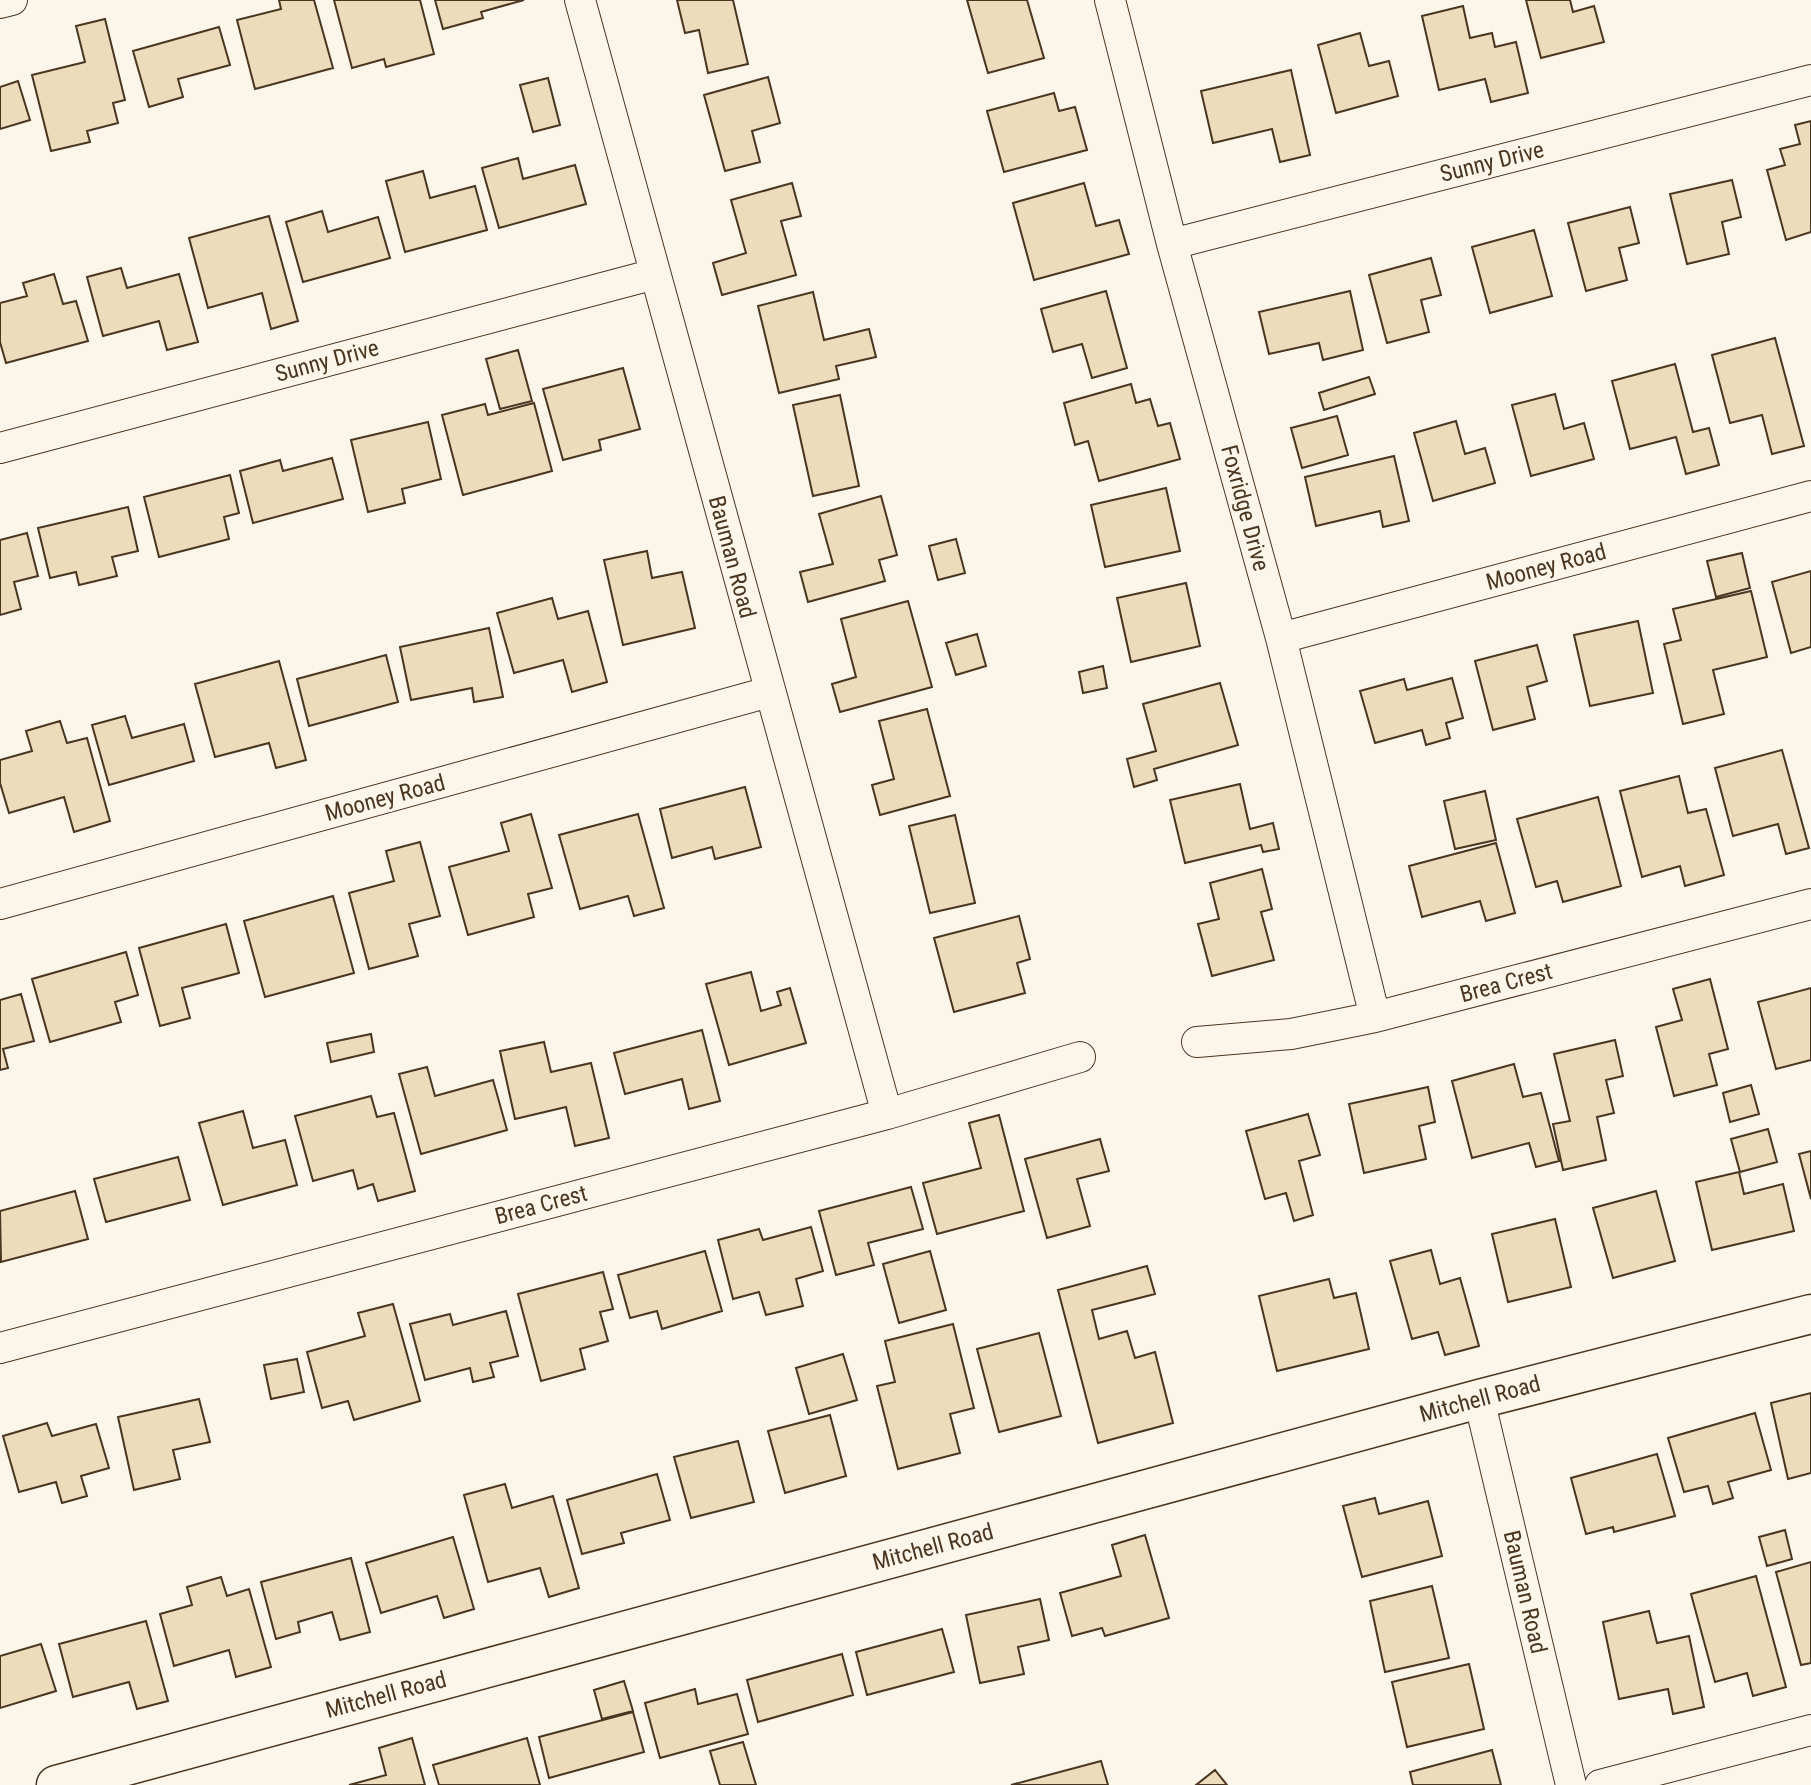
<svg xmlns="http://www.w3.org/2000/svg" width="1811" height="1785" font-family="'Roboto Condensed',sans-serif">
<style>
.building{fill:#ecdcbc;stroke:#4a3520;stroke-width:2}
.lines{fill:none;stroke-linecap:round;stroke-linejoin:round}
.minor-casing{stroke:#4a3520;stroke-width:32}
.tertiary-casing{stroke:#4a3520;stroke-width:41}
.minor{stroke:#fbf6e9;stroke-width:30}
.tertiary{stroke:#fbf6e9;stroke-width:38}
.labels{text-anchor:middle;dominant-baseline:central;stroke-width:5;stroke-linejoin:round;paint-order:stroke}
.street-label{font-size:23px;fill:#4a3520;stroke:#fbf6e9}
</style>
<rect width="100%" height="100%" fill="#fbf6e9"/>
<path class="building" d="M279,0H314L333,68L255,89L237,20L281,9Z
M334,0H420L434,54L386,67L384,59L352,68Z
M435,0H524L481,12L483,18L443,29Z
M677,0H733L748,64L708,73L699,30L685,33Z
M967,0H1027L1044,58L988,73Z
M1526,0H1570L1573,12L1594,6L1604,42L1541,58Z
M1463,6L1470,38L1492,33L1495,47L1516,42L1528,93L1491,102L1485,79L1439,90L1422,16Z
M105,19L125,100L113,103L118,123L87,131L90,142L51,151L32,75L85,62L76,26Z
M219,27L230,65L178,79L183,97L149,107L133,51Z
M1360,33L1369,66L1389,61L1398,96L1336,113L1318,45Z
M1291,70L1310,155L1280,162L1272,129L1213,143L1201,91Z
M768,77L780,123L752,131L760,162L725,171L704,95Z
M548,78L560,125L533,132L520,85Z
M18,81L30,120L0,129V87Z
M1054,93L1059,111L1075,107L1087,150L1004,172L987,111Z
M1811,121V232L1786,240L1767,170L1785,165L1780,149L1800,144L1795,125Z
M518,158L523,179L575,165L586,204L499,228L482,168Z
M423,171L430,198L475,186L487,230L405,252L386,181Z
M1732,180L1741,217L1722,222L1729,254L1687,264L1670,194Z
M792,183L801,216L781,221L796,275L722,295L713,263L746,253L731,200Z
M1084,183L1096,226L1119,220L1129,254L1034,280L1013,203Z
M1630,207L1639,243L1619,248L1627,280L1586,291L1568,223Z
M322,211L328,232L378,217L390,258L303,282L286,222Z
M269,216L298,321L271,329L262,293L208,308L189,238Z
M1534,230L1552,296L1490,313L1472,247Z
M1431,258L1441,295L1421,300L1429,332L1387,343L1369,275Z
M121,268L127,288L179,274L198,342L167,350L159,321L103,336L87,277Z
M54,274L63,304L76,301L88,341L6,363L0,342V303L27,296L23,283Z
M1106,291L1127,368L1092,378L1082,344L1053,352L1041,309Z
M1350,291L1363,350L1323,360L1319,343L1269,354L1259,312Z
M813,292L824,340L869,329L876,357L836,366L839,379L779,393L758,306Z
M1775,338L1804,446L1772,454L1762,415L1730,423L1712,355Z
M518,350L532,401L500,409L486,359Z
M1675,364L1693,432L1709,428L1719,465L1686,474L1676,437L1630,449L1612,381Z
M623,368L640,429L599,440L601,450L563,460L543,389Z
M1369,377L1375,394L1324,410L1319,393Z
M1131,384L1136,403L1150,399L1158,426L1170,423L1180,459L1099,481L1088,441L1075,445L1064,403Z
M1555,394L1564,429L1584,423L1594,459L1531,476L1512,405Z
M840,395L859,486L813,496L793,405Z
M534,403L552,471L463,495L442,415L485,404L488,415Z
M1337,416L1348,455L1302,468L1291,428Z
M1456,421L1465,454L1485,448L1495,483L1433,501L1414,433Z
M428,422L441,479L402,489L405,503L368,512L351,440Z
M1394,456L1409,521L1383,527L1380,511L1316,526L1305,477Z
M332,458L343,499L253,523L240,471L280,460L283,471Z
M230,475L239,513L224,517L229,539L159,557L144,497Z
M1166,488L1180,551L1105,567L1091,505Z
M881,496L897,555L879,560L885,581L808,602L800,572L833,564L819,514Z
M128,507L138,551L112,557L117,576L79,585L76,572L50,578L38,528Z
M27,533L38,576L14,582L21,609L0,615V540Z
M956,539L965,573L938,580L929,546Z
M647,551L652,578L682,572L695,628L623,645L604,560Z
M1742,553L1750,588L1716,597L1707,561Z
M1811,571V647L1791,653L1772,582Z
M1186,583L1200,646L1131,662L1117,598Z
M1751,591L1767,657L1713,670L1724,714L1683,724L1664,644L1681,640L1673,609Z
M552,598L558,619L588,611L607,682L572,692L563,660L514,673L497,613Z
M908,601L932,687L840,712L832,684L856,677L841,619Z
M1638,621L1653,693L1590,706L1574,635Z
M489,628L503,697L474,702L472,688L411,700L400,647Z
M977,634L986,666L956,675L946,643Z
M1537,645L1547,681L1527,687L1535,719L1493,730L1475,661Z
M386,655L398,702L309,726L297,679Z
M279,661L306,760L276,768L269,743L215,757L195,684Z
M1103,666L1107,688L1083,693L1079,672Z
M1452,678L1463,718L1446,723L1450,738L1426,745L1422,730L1375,743L1360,691L1404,679L1407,690Z
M1220,683L1238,745L1154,769L1157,780L1134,787L1127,759L1156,751L1143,704Z
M927,709L950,796L880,815L872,785L894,779L879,721Z
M125,716L132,738L184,724L194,761L109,785L92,725Z
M60,721L67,743L87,738L110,821L74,832L64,797L9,813L0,783V760L32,751L26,731Z
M1782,750L1809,848L1786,854L1778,824L1733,836L1715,768Z
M1679,776L1688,813L1706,809L1724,875L1685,886L1680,866L1642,877L1620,791Z
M1240,784L1250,829L1273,823L1279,849L1263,852L1261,845L1185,863L1170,800Z
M745,787L761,847L715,859L712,847L672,858L660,809Z
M1485,791L1496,840L1455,849L1444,801Z
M1598,797L1621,886L1563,902L1557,881L1536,887L1517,819Z
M531,814L552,888L528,894L534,917L468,935L449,867L509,851L501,823Z
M638,814L664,908L634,916L628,896L580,909L559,835Z
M955,815L975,903L930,913L909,826Z
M420,842L440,916L409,924L418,956L369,969L349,893L394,881L386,851Z
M1496,843L1515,913L1486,921L1480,901L1422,917L1409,866Z
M1262,869L1272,909L1261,912L1274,960L1212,976L1198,924L1219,919L1210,883Z
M333,896L354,973L265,997L244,921Z
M1019,916L1030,959L1017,963L1025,993L954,1012L934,938Z
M226,924L239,973L182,988L190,1018L160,1026L139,948Z
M126,952L138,995L115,1002L121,1022L50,1042L32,979Z
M751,972L761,1011L781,1005L777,992L790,988L806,1043L729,1065L706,984Z
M1710,979L1728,1049L1709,1054L1717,1085L1674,1096L1656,1027L1682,1020L1673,989Z
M1811,988V1060L1776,1069L1758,1002Z
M21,994L34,1041L3,1049L8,1068L0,1070V1000Z
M702,1030L720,1101L689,1109L682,1079L625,1094L614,1053Z
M371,1034L374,1052L331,1062L327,1043Z
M1615,1040L1623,1076L1606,1080L1614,1113L1597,1117L1606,1160L1563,1170L1553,1124L1570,1121L1554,1054Z
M544,1042L551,1072L591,1063L609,1138L575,1146L566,1107L515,1119L500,1051Z
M1514,1064L1523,1097L1541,1093L1559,1161L1536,1167L1529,1143L1472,1158L1452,1081Z
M427,1067L435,1096L493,1080L507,1130L421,1154L399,1074Z
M1751,1085L1759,1114L1730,1122L1723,1093Z
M1428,1087L1435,1122L1419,1126L1426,1159L1364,1173L1349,1104Z
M371,1096L377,1117L394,1113L415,1191L378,1201L373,1184L358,1189L353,1170L313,1181L295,1116Z
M243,1111L253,1148L285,1140L297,1185L223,1205L199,1123Z
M1308,1114L1320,1155L1299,1161L1313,1215L1294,1221L1286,1193L1265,1199L1246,1131Z
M999,1115L1024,1211L937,1234L923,1183L981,1168L969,1123Z
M1768,1129L1777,1162L1740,1172L1731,1139Z
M1100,1139L1109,1171L1077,1179L1090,1226L1047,1238L1025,1159Z
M1811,1151V1199L1799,1154Z
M178,1157L190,1200L106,1222L94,1179Z
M1739,1172L1744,1194L1783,1184L1794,1231L1712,1250L1696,1182Z
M911,1187L923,1229L868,1243L874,1265L836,1275L819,1211Z
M75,1191L88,1239L1,1262L0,1211Z
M1656,1191L1675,1261L1613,1278L1593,1208Z
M1555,1219L1571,1287L1508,1302L1492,1234Z
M811,1227L823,1271L796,1279L803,1306L766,1315L759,1292L733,1299L718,1240L759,1229L763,1240Z
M1431,1250L1440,1284L1460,1278L1479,1346L1445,1355L1438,1332L1412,1339L1390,1261Z
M705,1251L722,1311L662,1329L657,1311L630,1318L618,1275Z
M930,1251L946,1310L899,1323L883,1264Z
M1147,1266L1155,1294L1092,1310L1099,1339L1127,1331L1135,1358L1155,1352L1173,1423L1098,1443L1058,1290Z
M603,1272L613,1309L600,1312L608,1341L580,1349L585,1369L541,1381L518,1294Z
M1329,1279L1334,1298L1356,1293L1369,1349L1277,1371L1259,1296Z
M393,1304L420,1401L354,1420L348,1401L322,1408L307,1352L365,1336L358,1313Z
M506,1311L518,1356L490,1363L494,1377L473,1382L470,1368L425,1380L410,1324L450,1314L453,1325Z
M953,1324L974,1408L950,1414L960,1453L898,1469L877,1386L895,1382L885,1341Z
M1039,1333L1061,1416L999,1432L977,1349Z
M843,1354L857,1400L809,1414L796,1368Z
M297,1359L304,1392L271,1399L264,1365Z
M1811,1393V1473L1788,1479L1771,1403Z
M199,1399L210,1442L173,1450L180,1479L134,1490L118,1417Z
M1755,1413L1771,1470L1728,1482L1733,1498L1713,1504L1708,1486L1684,1492L1668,1438Z
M830,1415L846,1476L785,1493L768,1431Z
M47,1423L52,1436L96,1424L109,1468L81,1476L87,1496L62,1503L56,1482L19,1492L3,1436Z
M738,1441L754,1502L691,1518L674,1457Z
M1657,1454L1675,1516L1614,1532L1613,1527L1586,1534L1571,1478Z
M657,1474L670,1520L621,1533L624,1543L582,1554L567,1500Z
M505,1484L512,1508L553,1496L579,1588L549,1597L540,1568L488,1582L464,1495Z
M1375,1498L1379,1514L1428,1501L1442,1556L1362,1577L1343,1506Z
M1785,1530L1792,1559L1767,1566L1759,1537Z
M1145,1535L1169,1618L1105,1636L1102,1628L1072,1636L1060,1593L1121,1576L1112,1545Z
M453,1537L474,1609L444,1618L437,1596L381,1613L366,1563Z
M351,1558L370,1632L340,1640L332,1612L298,1622L300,1632L276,1639L261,1582Z
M1811,1562V1663L1801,1665L1776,1572Z
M1756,1576L1786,1687L1753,1696L1747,1673L1715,1682L1691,1594Z
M221,1577L227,1596L249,1589L271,1667L236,1677L229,1650L174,1666L160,1614L192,1605L187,1587Z
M1432,1586L1449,1658L1385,1672L1370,1601Z
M1040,1599L1049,1640L1018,1647L1024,1674L980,1683L966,1615Z
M1649,1611L1657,1643L1689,1636L1704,1707L1673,1714L1668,1689L1619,1699L1603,1622Z
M146,1621L168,1701L137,1709L129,1682L73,1697L59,1644Z
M942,1629L954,1672L867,1695L856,1652Z
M41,1644L56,1691L0,1708V1656Z
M842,1654L853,1695L758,1722L747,1680Z
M1469,1664L1484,1729L1407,1747L1392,1682Z
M624,1681L633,1711L602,1719L594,1690Z
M695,1689L698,1704L737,1694L748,1734L660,1758L645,1703Z
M633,1712L644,1752L549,1778L539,1737Z
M412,1738L425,1785H349L386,1775L379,1748Z
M527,1738L540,1785H439L433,1765Z
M743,1742L756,1785H720L710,1751Z
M1492,1750L1501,1785H1413L1410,1772Z
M1101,1761L1108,1785H1011Z
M1215,1770L1227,1785H1196Z"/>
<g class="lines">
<g class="minor-casing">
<path id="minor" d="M580,0L887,1114
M1110,0L1172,244L1281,638L1375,1017
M0,3L12,0
M1172,244L1811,80
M0,448L655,274
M1281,638L1811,496
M0,904L769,692
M1197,1042L1291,1034L1375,1017L1811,904
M0,1348L887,1114L1080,1057
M1479,1399L1571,1785
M1600,1785L1811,1730"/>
</g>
<g class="tertiary-casing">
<path id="tertiary" d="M56,1785L1479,1399L1811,1314"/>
</g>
<use href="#minor" class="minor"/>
<use href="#tertiary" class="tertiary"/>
</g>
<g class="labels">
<g class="street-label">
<text transform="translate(1492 162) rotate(-14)">Sunny Drive</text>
<text transform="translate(327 361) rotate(-15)">Sunny Drive</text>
<text transform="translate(1245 508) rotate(75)">Foxridge Drive</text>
<text transform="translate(732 557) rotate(75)">Bauman Road</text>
<text transform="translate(1546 567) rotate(-15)">Mooney Road</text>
<text transform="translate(385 798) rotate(-15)">Mooney Road</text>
<text transform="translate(1506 983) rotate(-15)">Brea Crest</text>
<text transform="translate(541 1205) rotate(-15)">Brea Crest</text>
<text transform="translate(1480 1399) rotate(-15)">Mitchell Road</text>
<text transform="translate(933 1547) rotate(-15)">Mitchell Road</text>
<text transform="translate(1525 1592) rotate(77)">Bauman Road</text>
<text transform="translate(386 1695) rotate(-15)">Mitchell Road</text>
</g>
</g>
</svg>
